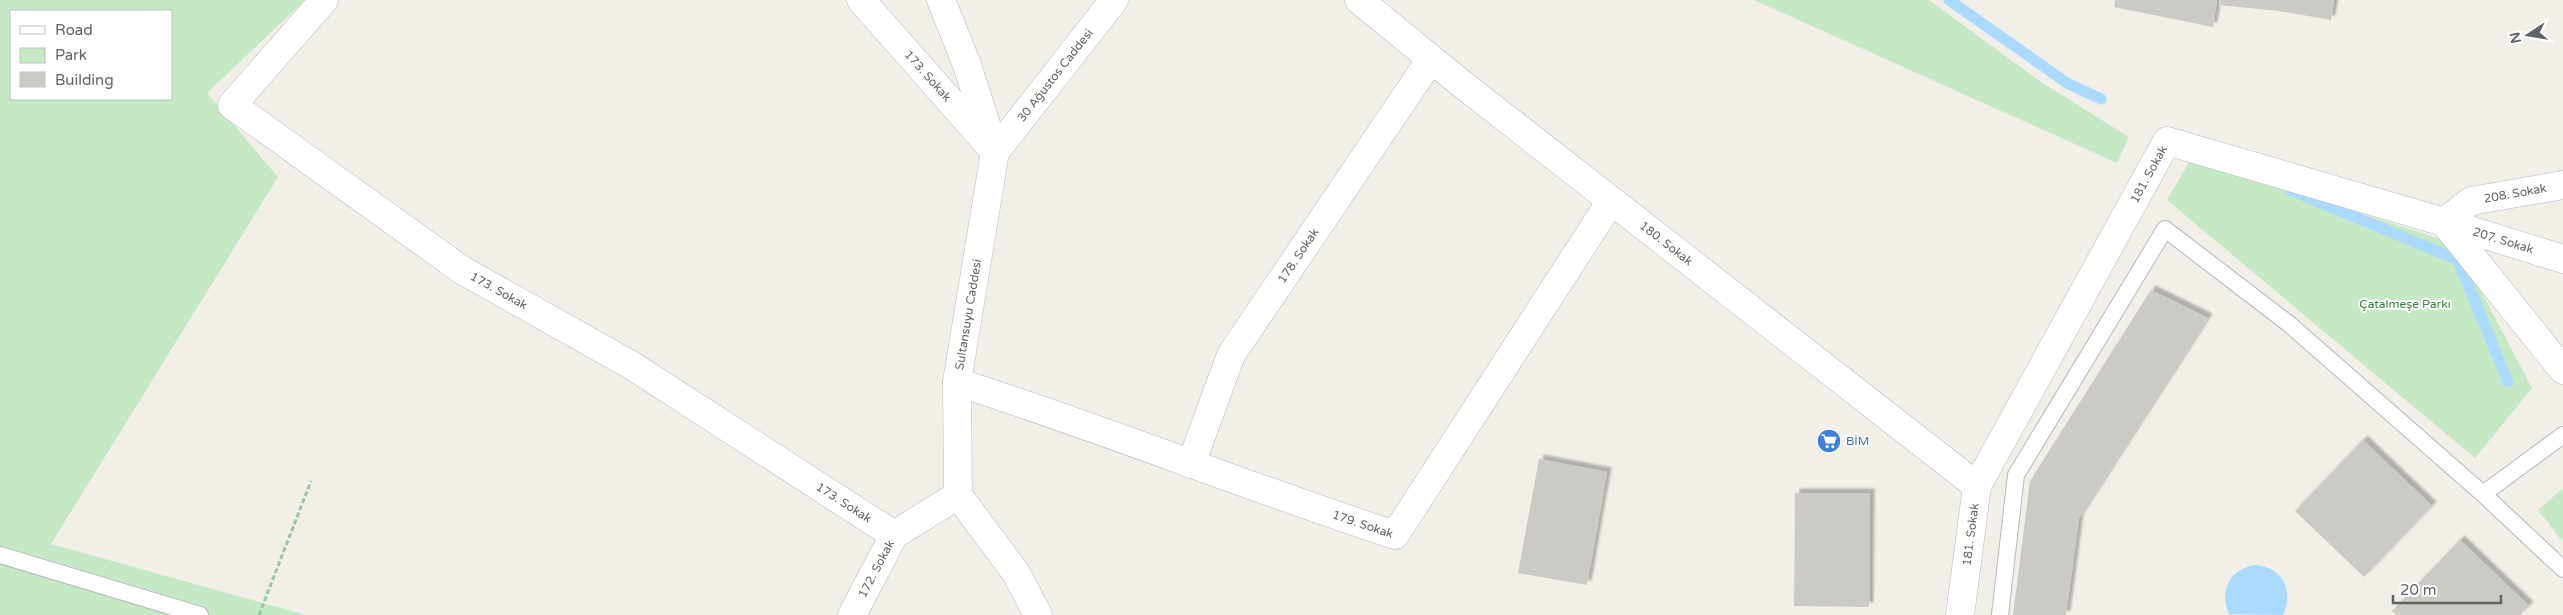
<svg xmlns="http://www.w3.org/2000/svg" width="2563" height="615" font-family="'Varela Round',sans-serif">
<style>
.green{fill:#c5e8c5;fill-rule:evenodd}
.water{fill:#aadaff}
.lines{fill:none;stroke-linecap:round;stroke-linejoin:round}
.stream{stroke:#aadaff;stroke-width:11}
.building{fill:#cccac5;filter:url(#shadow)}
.service-casing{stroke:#b5b8bc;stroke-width:18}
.minor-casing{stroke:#b5b8bc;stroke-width:29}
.tertiary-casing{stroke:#b5b8bc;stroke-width:29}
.secondary-casing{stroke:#b6babf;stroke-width:29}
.path{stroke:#9cc7a9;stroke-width:3;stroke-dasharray:5 2.5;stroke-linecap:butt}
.service{stroke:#fff;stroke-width:16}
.minor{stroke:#fff;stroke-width:28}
.tertiary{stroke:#fff;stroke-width:28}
.secondary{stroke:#fff;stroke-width:28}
.labels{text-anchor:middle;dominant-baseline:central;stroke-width:4;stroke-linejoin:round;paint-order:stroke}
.street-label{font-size:12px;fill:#5f6368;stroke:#fff}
.park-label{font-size:12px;fill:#348238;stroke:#fff}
.shop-label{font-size:12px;fill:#366cbe;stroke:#fff;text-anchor:start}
</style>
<defs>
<filter id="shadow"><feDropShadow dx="4.5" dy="-4.5" stdDeviation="1" flood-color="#0004"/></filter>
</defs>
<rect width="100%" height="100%" fill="#f1efe8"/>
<path class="green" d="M0,0H305L207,93L278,177L51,544L306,615H0ZM11,11H171V99H11Z
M1754,0H1929L2041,82L2129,137L2117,163Z
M2191,159L2456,244L2532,388L2475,458L2167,200Z
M2563,488V542L2538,510Z"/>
<path class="water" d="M2255,565C2283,567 2294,591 2283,615L2229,614C2219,591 2229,569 2255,565Z"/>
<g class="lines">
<path class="stream" d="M1949,0L2067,83L2101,99
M2290,190L2458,260L2508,382"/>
</g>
<path class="building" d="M2115,0H2217L2213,27L2114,7Z
M2220,0H2334L2331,20L2279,11L2219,5Z
M2151,290L2208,318L2079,518L2066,615H2013L2030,481Z
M2363,440L2432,506L2364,577L2295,511Z
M1539,459L1607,472L1587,585L1518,573Z
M1795,493H1870L1869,607L1794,606Z
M2460,540L2529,606L2520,615H2397L2392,611Z"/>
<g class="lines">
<g class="service-casing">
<path id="service" d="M2563,435L2483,494L2563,569
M0,555L200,615
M2000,615L2016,475L2165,229L2289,324L2483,494"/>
</g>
<g class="minor-casing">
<g id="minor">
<path id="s1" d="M324,0L232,105L462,270L631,365L894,535"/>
<path id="s2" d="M861,0L995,152"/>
<path id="s3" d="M1359,0L1462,84L1977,486"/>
<path id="s4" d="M2444,222L2471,201L2563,185"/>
<path id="s5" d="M2444,222L2563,259"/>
<path id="s6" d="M957,382C1104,429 1248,487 1395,535L1611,201"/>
<path id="s7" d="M1191,464L1231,355L1431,59"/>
<path id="s8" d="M852,615L894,535L958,495"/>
<path id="s9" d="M1960,615L1977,486L2167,141L2444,222L2563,370"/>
</g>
</g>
<g class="tertiary-casing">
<path id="tertiary" d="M941,0L967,65L995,152"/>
</g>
<g class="secondary-casing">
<g id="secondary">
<path id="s10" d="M1038,615L1016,573L958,495L957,382L995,152L1114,0"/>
</g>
</g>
<path class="path" d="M259,615L311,481"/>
<use href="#service" class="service"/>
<use href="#minor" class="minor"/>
<use href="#tertiary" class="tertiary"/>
<use href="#secondary" class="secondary"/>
</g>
<defs>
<g id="supermarket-disc" transform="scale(1.25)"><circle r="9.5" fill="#3f7fe0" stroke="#fff"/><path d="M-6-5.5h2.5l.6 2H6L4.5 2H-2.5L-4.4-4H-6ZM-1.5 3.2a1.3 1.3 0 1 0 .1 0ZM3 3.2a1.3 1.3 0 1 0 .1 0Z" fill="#fff"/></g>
</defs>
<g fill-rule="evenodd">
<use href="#supermarket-disc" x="1829" y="441"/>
</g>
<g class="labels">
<g class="street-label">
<text stroke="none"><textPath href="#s2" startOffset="101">173. Sokak</textPath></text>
<text stroke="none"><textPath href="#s10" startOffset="588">30 Ağustos Caddesi</textPath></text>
<text stroke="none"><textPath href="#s9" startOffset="486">181. Sokak</textPath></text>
<text stroke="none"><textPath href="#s4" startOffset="79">208. Sokak</textPath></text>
<text stroke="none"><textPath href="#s5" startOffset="62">207. Sokak</textPath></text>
<text stroke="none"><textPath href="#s3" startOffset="392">180. Sokak</textPath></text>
<text stroke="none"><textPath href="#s7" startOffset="236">178. Sokak</textPath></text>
<text stroke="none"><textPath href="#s1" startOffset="465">173. Sokak</textPath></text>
<text stroke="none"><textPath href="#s10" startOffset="326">Sultansuyu Caddesi</textPath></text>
<text stroke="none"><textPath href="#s1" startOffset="870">173. Sokak</textPath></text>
<text stroke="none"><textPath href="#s6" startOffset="430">179. Sokak</textPath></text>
<text stroke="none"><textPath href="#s9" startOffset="81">181. Sokak</textPath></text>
<text stroke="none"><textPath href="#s8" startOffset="52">172. Sokak</textPath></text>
</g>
<g class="park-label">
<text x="2405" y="304">Çatalmeşe Parkı</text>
</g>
<g class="shop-label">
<text x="1846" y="441">BİM</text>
</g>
</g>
<rect x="10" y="10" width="162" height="90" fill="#ffffff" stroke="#bfc1c3"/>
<rect x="20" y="26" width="25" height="8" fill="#ffffff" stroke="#bfc1c3"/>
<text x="55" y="35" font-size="15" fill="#5f6368">Road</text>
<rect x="20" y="48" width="25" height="15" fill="#c5e8c5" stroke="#bfc1c3"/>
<text x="55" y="60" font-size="15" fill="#5f6368">Park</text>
<rect x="20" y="72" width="25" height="15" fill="#cccac5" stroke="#bfc1c3"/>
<text x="55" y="85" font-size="15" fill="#5f6368">Building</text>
<g transform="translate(2528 35) rotate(258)" stroke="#ffffff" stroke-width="4" paint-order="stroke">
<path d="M0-4L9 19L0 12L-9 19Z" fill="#5f6368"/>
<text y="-8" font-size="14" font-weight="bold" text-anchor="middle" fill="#5f6368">N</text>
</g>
<path d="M2393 595v8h108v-8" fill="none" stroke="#5f6368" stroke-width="2.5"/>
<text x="2400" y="595" font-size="15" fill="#5f6368" stroke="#ffffff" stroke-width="4" paint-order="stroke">20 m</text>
</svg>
